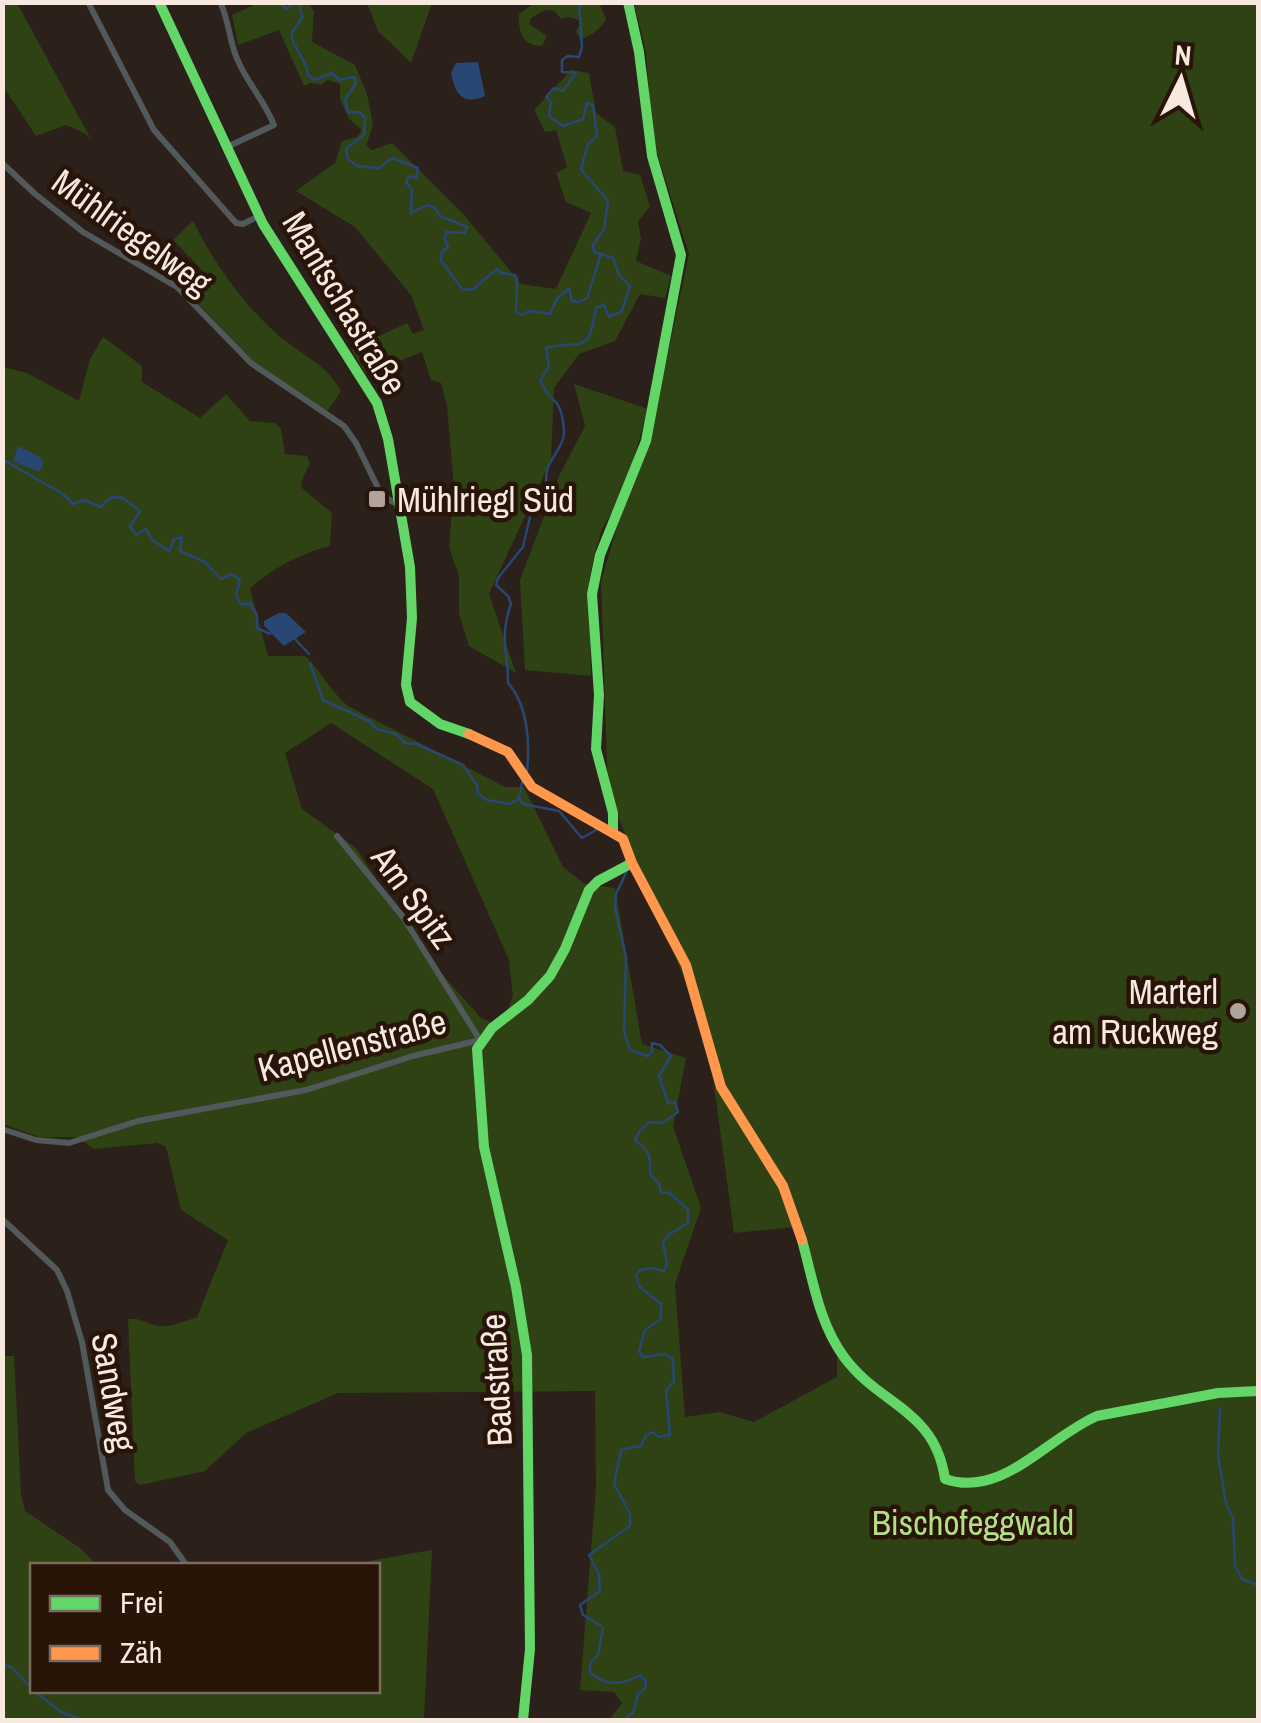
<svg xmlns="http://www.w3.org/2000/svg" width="1261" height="1723" font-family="'Archivo Narrow',sans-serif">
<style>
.green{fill:#2f4214;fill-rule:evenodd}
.water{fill:#284774}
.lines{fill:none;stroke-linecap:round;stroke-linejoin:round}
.stream{stroke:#284774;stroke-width:2.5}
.street{stroke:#51595b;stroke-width:6}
.fast{stroke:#63d668;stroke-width:10}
.slow{stroke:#ff974d;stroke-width:10}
.poi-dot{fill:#b0a39b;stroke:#291508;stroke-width:4}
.labels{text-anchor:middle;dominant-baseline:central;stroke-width:9;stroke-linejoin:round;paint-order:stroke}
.street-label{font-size:35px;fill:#f7e9e0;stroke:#291508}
.poi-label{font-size:35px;fill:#f7e9e0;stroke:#291508;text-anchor:start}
.park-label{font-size:35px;fill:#b2de87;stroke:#291508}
</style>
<rect width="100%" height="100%" fill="#2b201a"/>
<path class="green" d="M261,2L308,3L314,11L312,42L355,65L367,94L373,125L366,146L372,150L392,143L465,216L521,284L556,289L591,213L566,202L556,173L567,167L556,130L545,132L534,110L571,70L589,73L596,113L615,127L623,171L640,175L650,206L638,222L641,239L636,261L671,276L665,298L640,294L615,341L579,354L554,388L551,460L489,594L516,673L469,646L459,614V576L449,547L454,488L447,405L441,383L431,380L422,352L366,374L351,349L407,323L413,334L424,330L411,295L355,227L296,191L335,163L342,141L357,137L362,130L349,119L340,99V84L328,80L321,85L311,83L304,86L279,30L238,45L232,15Z
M2,3H17L92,141L86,134L66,125L36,136L3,86Z
M367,3H432L411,63L378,31Z
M534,3H599L606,18C603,28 590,37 580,39L576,31L582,21L570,17L561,19L555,11L545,10L531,18L529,24L547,36L542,46C522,46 518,31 519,14Z
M634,3H1258V1720H609L622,1703L614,1692L580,1690L596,1488L595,1391L338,1393L246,1433L205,1471L140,1485L135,1481L128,1319C140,1318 143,1322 154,1325C168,1329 183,1322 197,1317L228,1240L181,1210L166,1147L157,1143L94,1149L76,1137H39L3,1124V367L27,373L79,401L90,359L103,337L142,366V382L200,418L226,394L250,421L275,423L281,429L285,454L307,456L310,463L301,482L302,488L332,513L330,546C303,553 270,569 250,589L268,656H305C322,672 330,691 348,706L505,787H524L563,867L585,884L615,888L642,1044L686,1058L673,1126L701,1208L675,1284L685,1417L720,1412L754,1422L837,1377V1354L794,1227L734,1233L707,1034L608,792L601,581L665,367L689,254L652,138L646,52ZM331,723L433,789L509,960L513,996L505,1015L495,1023L482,1019L429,960L356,848L302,809L285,753Z
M193,221C213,262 247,310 283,339C305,357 327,365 341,391L327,412L253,361L185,290L202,270L173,240Z
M574,384L648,409L625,490L602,529L595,552L589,581L591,676L525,670L520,580L560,474L585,426Z
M3,1356H14L21,1493L25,1511L80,1548L97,1565L32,1566V1690H378V1566L346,1565L432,1550L424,1720H3Z"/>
<path class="water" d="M478,62L485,96C463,106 455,94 451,73L456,63Z
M18,446L40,457L44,463L39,472L13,461Z
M279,613H286L306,632L284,646L264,626V621Z"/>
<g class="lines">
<path class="stream" d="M279,2L286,9L292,4H299L302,17C300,23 295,27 292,33C289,43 306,57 308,75L314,80L332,73L339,80L354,77L356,83L345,100L348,112H359L365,118L364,135L346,149L348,159L357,166L379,168L392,158L418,168L416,178L409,176L406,182L412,190L411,213L427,205L435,208L440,216L467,227L465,233L446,232L445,240L448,247L442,252L441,261L463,290L473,289L497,269L501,273L515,275L517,279L516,312L521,315L530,311L550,314L557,299L569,288L572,301L579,302L587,298L601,254L613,258L619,275L630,286L622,311L609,317L604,305L596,308C588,357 583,339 546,348L549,366L541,380C543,394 558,399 561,412C568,440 562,442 550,463C540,480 555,489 533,504L523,547L498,578L496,585L508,596L511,604C499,639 508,648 508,683C528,705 530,743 527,771
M579,2L582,47L579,57L568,56L562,60V72L576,73L563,91L554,88L546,97L551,102L549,116L563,126L583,119L587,103L593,105L597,136L588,144L581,169L608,201L604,229L593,245L594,252L601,254
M2,459L63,494L73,504L85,500L100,507L112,497L123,498L140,511L130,526L136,535L146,529L151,539L169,551L174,539L182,537L180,551L205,562L221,579L232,574L240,580L236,595L241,605L250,603L257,615V628L270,634
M295,639L309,654
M310,663L323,700L369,721L377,729L396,734L405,743L417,744L463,765L477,785L478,794L487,800L510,804L518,799
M523,778L519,798L523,804L559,811L582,838L598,829
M1220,1408L1218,1456L1226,1503L1233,1518L1235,1566L1242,1579L1258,1585
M2,1664L11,1667L31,1688
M33,1690L61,1712L83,1720
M623,1720L633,1713L638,1694L645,1689L646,1681L640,1675C622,1685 608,1687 590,1673V1664L598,1655L603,1627L583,1615L580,1605L600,1591L599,1574L589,1555L630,1526V1514L614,1484L621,1450L641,1446L646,1435L652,1432L659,1437L670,1435L666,1391L674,1381L673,1359L665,1354L643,1357L639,1351L645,1330L661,1319V1304L639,1286L636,1275L640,1270L650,1268L664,1271L667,1263L663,1243L668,1235L688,1223V1210L670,1193L661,1192L659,1183L650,1174C651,1158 650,1149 635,1141L639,1132L649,1122L663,1123L678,1112L675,1102L668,1103L659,1076L671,1056L660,1045L652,1043V1052L647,1056L630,1050L624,1031L626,957L615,908L616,894L626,873
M716,1720V1719"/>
<path class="street" d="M88,2L154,130L236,223L243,224L259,216
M220,2C230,22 229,44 239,63C249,85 265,102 274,125L227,147
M2,163L34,193L83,232L177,287L251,363L344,426L356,443L382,496L399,505
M2,1129L36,1140L69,1143L138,1121L306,1090L413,1056L480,1040L403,917L337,836
M2,1219L57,1270L67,1291L82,1342L108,1490L125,1510L170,1542L187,1566"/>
<path class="fast" d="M159,2L263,224L377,403L388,439L410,567L412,618L406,685L410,702L440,724L469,734
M613,831V813L596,749L599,695L592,594L600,555L646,441L681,255L652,156L639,52L628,2
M802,1240C813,1280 819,1323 844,1357C880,1406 935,1409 945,1479C1002,1499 1048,1437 1097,1416L1218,1393L1258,1391
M523,1720L530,1649L527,1355L516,1287L484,1147L477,1049L492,1028L528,1000L550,976L565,949L589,890L598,881L632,863"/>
<path class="slow" d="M469,734L508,752L532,787L623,839L632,863L686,965L721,1087L783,1186L802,1240"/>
</g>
<g class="poi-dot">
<rect x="367" y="489" width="20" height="20" rx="5"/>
<circle cx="1238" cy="1011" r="10"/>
</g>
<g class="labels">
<g class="street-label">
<text transform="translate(132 232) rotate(36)">Mühlriegelweg</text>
<text transform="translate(345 303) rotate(59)">Mantschastraße</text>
<text transform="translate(414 897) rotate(54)">Am Spitz</text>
<text transform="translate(352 1045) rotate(-15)">Kapellenstraße</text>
<text transform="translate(496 1380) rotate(-93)">Badstraße</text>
<text transform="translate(114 1392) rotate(80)">Sandweg</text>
</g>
<g class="poi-label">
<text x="397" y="499">Mühlriegl Süd</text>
<text x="1218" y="991" text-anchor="end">Marterl<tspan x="1218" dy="40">am Ruckweg</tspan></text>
</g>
<g class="park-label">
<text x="973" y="1522">Bischofeggwald</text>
</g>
</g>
<rect width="1261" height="1723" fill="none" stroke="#f7e9e0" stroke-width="10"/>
<rect x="30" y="1563" width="350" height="130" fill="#291508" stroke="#7b6a5e" stroke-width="2.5"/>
<rect x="50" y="1596" width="50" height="15" fill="#63d668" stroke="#7b6a5e" stroke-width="2.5"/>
<text x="120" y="1613" font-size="30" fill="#f7e9e0">Frei</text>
<rect x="50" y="1646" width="50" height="15" fill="#ff974d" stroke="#7b6a5e" stroke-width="2.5"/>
<text x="120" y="1663" font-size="30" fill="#f7e9e0">Zäh</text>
<g transform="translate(1181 80) rotate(5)" stroke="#291508" stroke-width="8" paint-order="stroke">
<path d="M0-8L18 38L0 25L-18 38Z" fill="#f7e9e0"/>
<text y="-15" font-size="28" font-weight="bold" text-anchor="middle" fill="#f7e9e0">N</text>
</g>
</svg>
